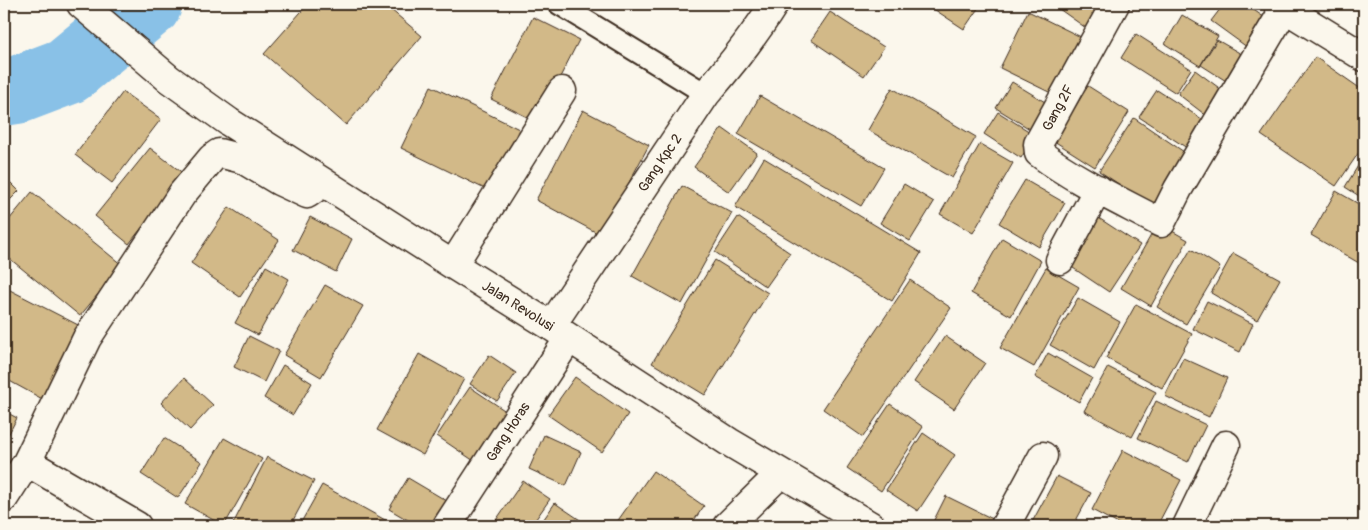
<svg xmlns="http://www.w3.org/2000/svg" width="1368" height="530" font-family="Pangolin,sans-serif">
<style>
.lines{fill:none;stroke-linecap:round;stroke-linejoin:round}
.river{stroke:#89c1e7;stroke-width:68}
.building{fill:#d2b988;stroke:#3b2a1e}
.lane-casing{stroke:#3b2a1e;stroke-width:24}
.street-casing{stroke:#3b2a1e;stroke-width:31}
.lane{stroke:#fbf7ec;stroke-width:20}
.street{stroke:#fbf7ec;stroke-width:28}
.labels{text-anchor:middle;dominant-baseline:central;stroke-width:4;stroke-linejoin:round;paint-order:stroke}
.street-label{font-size:14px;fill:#3b2a1e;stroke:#fbf7ec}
</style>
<rect width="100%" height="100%" fill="#fbf7ec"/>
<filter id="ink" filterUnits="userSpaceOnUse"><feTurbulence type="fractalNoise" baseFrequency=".02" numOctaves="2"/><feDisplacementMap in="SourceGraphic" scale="10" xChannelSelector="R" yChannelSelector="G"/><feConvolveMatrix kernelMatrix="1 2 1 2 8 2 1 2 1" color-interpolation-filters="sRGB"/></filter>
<g filter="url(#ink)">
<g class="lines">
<path class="river" d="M4,92L17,90L67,71L148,4"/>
</g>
<path class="building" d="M308,4H384L422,36L346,125L264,54Z
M926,4H981L964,29Z
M1052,4H1104L1086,28Z
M1224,4H1245L1271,22L1251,50L1211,21Z
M1028,11L1081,37L1053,94L1000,68Z
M830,12L884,47L864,76L811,40Z
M1182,15L1218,36L1200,66L1165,44Z
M533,17L579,40L537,122L491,99Z
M1136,34L1191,69L1176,93L1121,58Z
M1217,40L1250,59L1234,86L1201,65Z
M1315,57L1364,91V145L1336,186L1261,135Z
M1195,70L1230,96L1212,120L1178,94Z
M1012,82L1055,108L1038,134L996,108Z
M431,86L519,129L489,191L401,148Z
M1088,86L1129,112L1095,167L1054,141Z
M892,88L976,137L952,178L868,130Z
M1157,90L1205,121L1187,148L1139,117Z
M123,92L161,119L112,183L75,155Z
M760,96L884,168L861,206L738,134Z
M583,110L649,145L601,235L536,200Z
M998,112L1035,135L1021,158L984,134Z
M1134,118L1187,154L1152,206L1099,171Z
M722,128L757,153L729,192L694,167Z
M980,144L1013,163L973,233L940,214Z
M150,148L184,174L129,244L95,216Z
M1364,156V199L1345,187Z
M764,158L921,253L892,301L735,207Z
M4,176L19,191L4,206Z
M1025,180L1065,203L1039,247L999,223Z
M904,184L934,202L910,241L880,223Z
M682,186L732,213L682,304L632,276Z
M1336,191L1364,207V266L1311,235Z
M32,192L122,265L80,316L4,254V226Z
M229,207L279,240L240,297L191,263Z
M1094,215L1140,245L1109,292L1064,262Z
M310,217L352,239L336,272L293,250Z
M738,217L790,253L766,287L715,252Z
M1158,223L1188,240L1151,306L1121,288Z
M1002,238L1041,261L1011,316L971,293Z
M1191,249L1220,267L1186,324L1157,307Z
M1233,253L1280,279L1257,320L1211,293Z
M715,260L768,293L705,395L652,363Z
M266,266L289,279L258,335L235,323Z
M1046,268L1079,287L1034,367L1000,348Z
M910,280L951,308L863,437L823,409Z
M325,285L363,306L321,377L284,355Z
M6,288L84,328L46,401L4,378V293Z
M1078,298L1120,322L1094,370L1050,345Z
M1207,301L1253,324L1240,352L1193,329Z
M1136,304L1192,334L1162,388L1106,358Z
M249,336L279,351L264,382L234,367Z
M945,336L985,363L954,409L914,382Z
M1048,353L1092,378L1079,402L1035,377Z
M419,354L464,379L423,455L377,430Z
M489,355L516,373L497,401L470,384Z
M1183,358L1227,378L1209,417L1165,396Z
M283,365L312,383L293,415L264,398Z
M1108,367L1156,392L1132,437L1084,411Z
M575,377L628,414L602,452L548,415Z
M184,378L213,405L190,430L161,403Z
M470,387L513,416L480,465L437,436Z
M1156,401L1206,425L1188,462L1138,438Z
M890,404L923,427L881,491L847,468Z
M4,411L17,418L4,443Z
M923,433L955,455L918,511L886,490Z
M544,435L581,452L566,486L529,469Z
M164,438L202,462L178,498L141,474Z
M224,438L262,459L224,526L185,504Z
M1123,450L1181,480L1157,526H1122L1092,510Z
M267,457L314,481L290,526H232Z
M653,471L704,506L690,526H614Z
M1057,476L1091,493L1073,526H1030Z
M408,478L452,504L438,526H418L389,509Z
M523,481L550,499L531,526H492Z
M322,485L396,526H299Z
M946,496L999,522L997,526H931Z
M555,503L589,526H539Z"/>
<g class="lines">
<g class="lane-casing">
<path id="lane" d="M559,4L706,94"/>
</g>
<g class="street-casing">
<path id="street" d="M81,4L169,79L229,122L453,265L551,326L729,442L871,526
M1115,4L1038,144L1039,153C1076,181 1120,201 1161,223L1178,189L1285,8
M1278,4L1364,57
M1060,260L1098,189
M453,265L562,91
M551,326L706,94C731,65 754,36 774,4
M4,498L27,462
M137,526L27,462L87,338L182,194L212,158L219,153L242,159L279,181L307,194L323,183
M447,526L569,338
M727,526L781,473
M1005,526L1043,456
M1187,526L1226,445"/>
</g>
<use href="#lane" class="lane"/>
<use href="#street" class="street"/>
</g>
</g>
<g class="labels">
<g class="street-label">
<text transform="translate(1058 108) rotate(-61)">Gang 2F</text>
<text transform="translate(660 163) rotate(-56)">Gang Kpc 2</text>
<text transform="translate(518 306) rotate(32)">Jalan Revolusi</text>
<text transform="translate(508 432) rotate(-57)">Gang Horas</text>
</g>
</g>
<rect width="1368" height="530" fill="none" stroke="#fbf7ec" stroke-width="20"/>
<rect x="10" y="10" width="1348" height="510" fill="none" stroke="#3b2a1e" stroke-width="2" filter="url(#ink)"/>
</svg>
